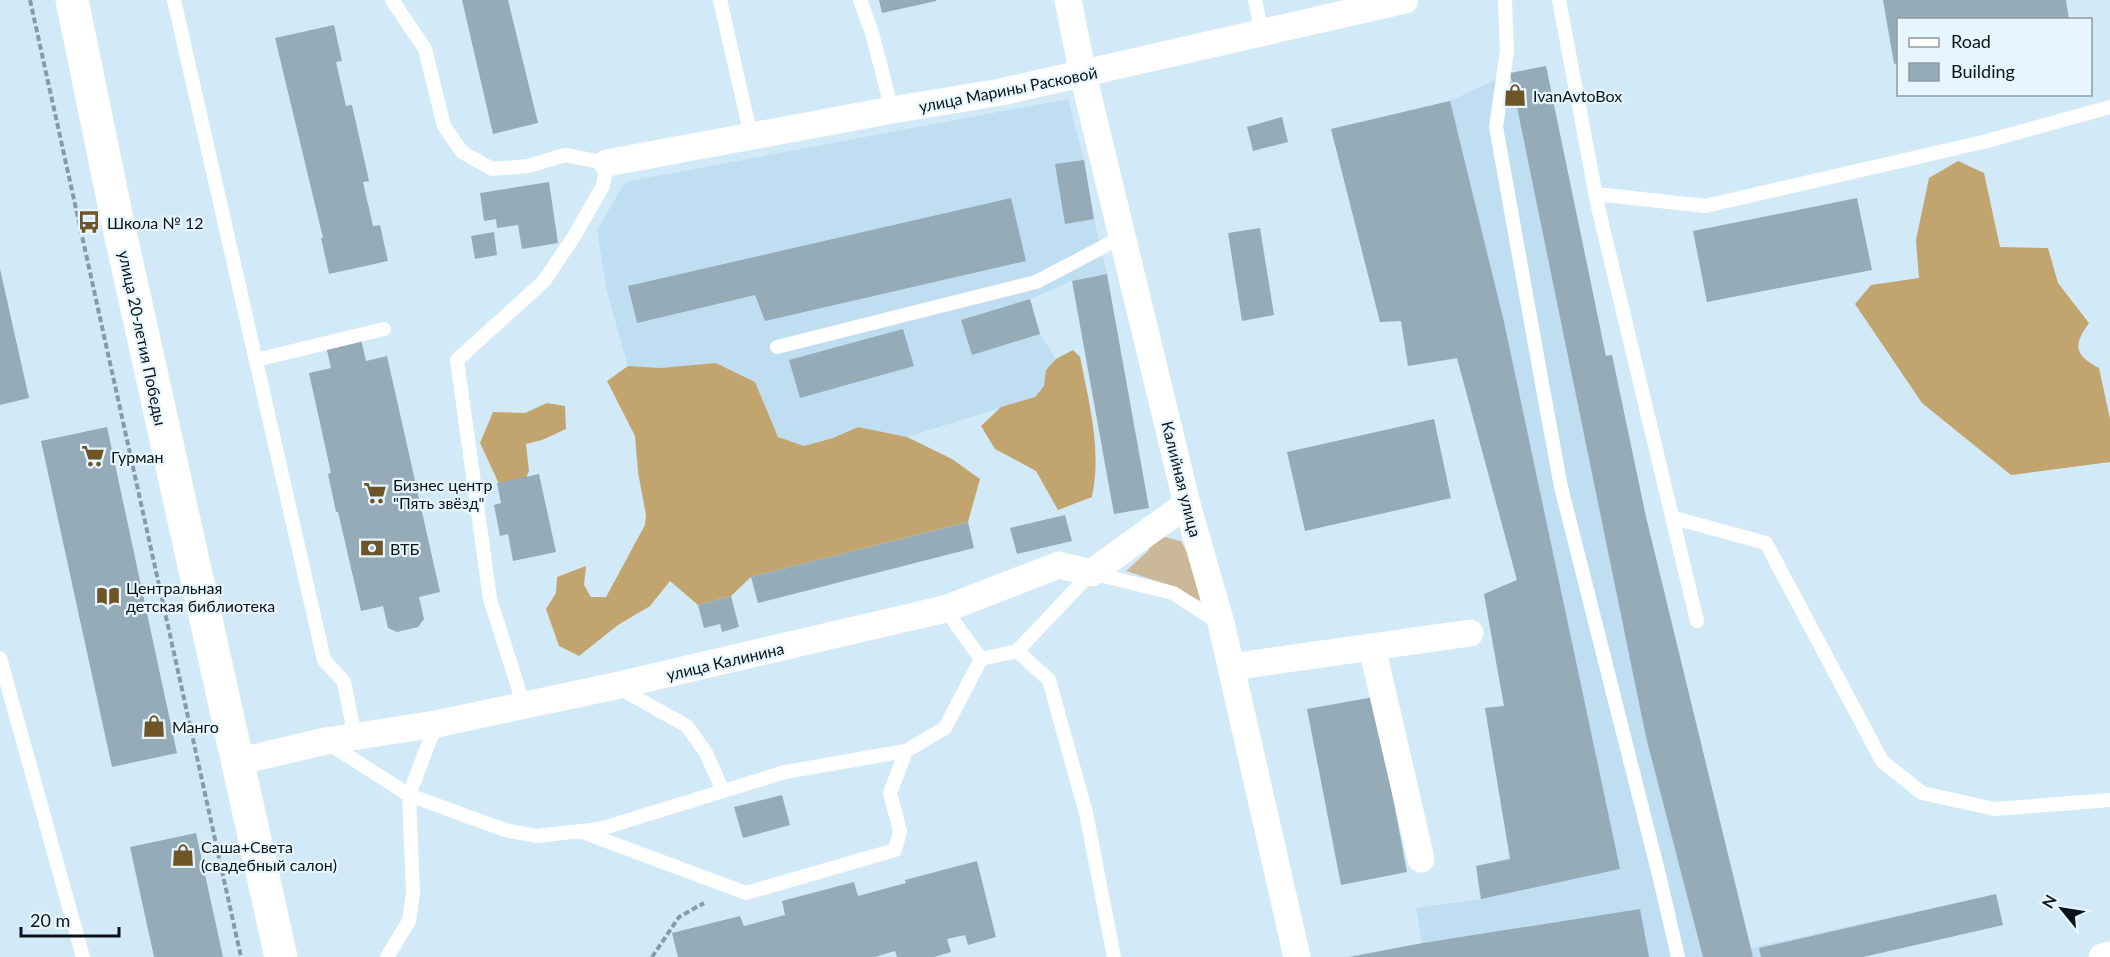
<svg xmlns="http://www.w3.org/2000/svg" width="2110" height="957" font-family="Lato,sans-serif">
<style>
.built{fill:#bfdef1}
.green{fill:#cbb898}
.forest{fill:#c2a46e}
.building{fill:#95abb8}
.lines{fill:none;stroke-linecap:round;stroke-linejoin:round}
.path{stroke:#889aa5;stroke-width:4;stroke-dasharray:6 3;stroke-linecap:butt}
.lane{stroke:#fff;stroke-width:14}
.street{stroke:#fff;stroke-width:27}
.secondary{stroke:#fff;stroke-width:33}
.labels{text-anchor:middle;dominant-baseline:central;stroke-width:4.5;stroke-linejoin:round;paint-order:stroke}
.street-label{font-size:16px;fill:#0b1318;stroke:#e7f6fe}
.poi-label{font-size:16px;fill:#0b1318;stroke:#e7f6fe;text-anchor:start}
</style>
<rect width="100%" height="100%" fill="#d2eaf8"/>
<path class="built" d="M1546,66L1605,356L1612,355L1646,517L1751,948L1996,894L2003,925L1863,957H1344L1422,943L1416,908L1480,899L1476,866L1510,858L1485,708L1504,706L1484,594L1517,580L1457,359L1408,366L1401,321L1380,322L1331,129L1450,101L1510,73Z
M1068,99L1084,160L1094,219L1107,274L1072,281L1030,299L1040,334L1056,359L1046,370L1044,386L1035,397L907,437L858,427L833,438L804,446L778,437L755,382L717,363L660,368L628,366L607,292L597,230L625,182Z"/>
<path class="green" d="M1165,537L1181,541L1190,558L1201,601L1169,585L1126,571L1148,551L1156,538Z"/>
<path class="forest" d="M1958,161L1984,173L2000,247L2048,248L2058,283L2089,323C2073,345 2074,355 2099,368L2110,419V462L2011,475L1922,403L1855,304L1871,285L1919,278L1916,240L1929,178Z
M1073,350L1080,357C1089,403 1102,449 1092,497L1058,510L1036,471L995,449L981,426L1001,407L1035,397L1044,386L1046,370L1056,359Z
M716,363L755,382L778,437L804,446L833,438L858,427L907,437L952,459L980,479L968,522L751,577L731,596L698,605L670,581L650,606L618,625L579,656L559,646L546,609L556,593L557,577L586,566L584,585L591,597H606L645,525L646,515L638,472L635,436L607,381L628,366L660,368Z
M547,403L565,406L566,429L542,440L526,444L529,471L520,491L500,486L480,443L493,412L525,413Z"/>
<path class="building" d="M462,0H508L538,123L493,134Z
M879,0H936V1L882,13Z
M1883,0H2066L2069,20H1898V63L1894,64Z
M334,25L342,61L336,62L346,106L352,105L369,181L363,182L373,226L380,225L388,261L329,274L321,238H323L275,38Z
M1546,66L1606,356L1612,355L1646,517L1751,949L1753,956L1751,957H1703L1646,737L1510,73Z
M1450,101L1504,322L1620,869L1481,899L1476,866L1510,859L1485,708L1504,706L1484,594L1517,580L1457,358L1408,366L1401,321L1380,322L1331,129Z
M1282,117L1288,142L1253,151L1247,127Z
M1084,160L1094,219L1065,224L1055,164Z
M549,182L558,243L522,249L518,225L497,228L496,219L484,221L480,193Z
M1011,198L1026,261L765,321L755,295L637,323L628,286Z
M1857,198L1872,270L1707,302L1693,231Z
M1260,228L1274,315L1242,321L1228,233Z
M494,232L497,255L475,259L471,236Z
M0,269L29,398L0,405Z
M1107,274L1149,508L1114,514L1072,281Z
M1030,299L1040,334L972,355L961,320Z
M903,329L914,366L800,398L789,360Z
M361,339L366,361L387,356L440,592L419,597L424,619L418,627L397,632L388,628L383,606L361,611L338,512H336L328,474L331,473L309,373L331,368L326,346Z
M1434,419L1451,498L1305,531L1287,452Z
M107,427L177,753L112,767L41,441Z
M539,474L556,552L513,561L508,534L500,536L494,505L501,503L497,483Z
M1065,515L1072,541L1017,554L1010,528Z
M968,522L974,548L758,603L751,577Z
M731,596L739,627L722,632L720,624L704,628L698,605Z
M1374,697L1407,872L1341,885L1307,709Z
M782,795L790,825L743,838L734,807Z
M196,833L223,957H154L130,847Z
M977,861L996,937L968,945L965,935L947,939L951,952L934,957H897L895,951L875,957H678L672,933L740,916L744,926L785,915L782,901L854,882L858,896L906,883L905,880Z
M1996,894L2003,925L1863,957H1761L1759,948Z
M1640,909L1649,957H1350L1423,943Z"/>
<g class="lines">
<path class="path" d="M30,0L241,957
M652,957L679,917L704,903"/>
<path class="lane" d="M174,0L324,660L344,682L355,737
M392,0L425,49L444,126L462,152L492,169L528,166L565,155L607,163L603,186L573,238L544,281L457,360L490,599L524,706
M720,0L751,136
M860,0L872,33L892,110
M1255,0L1262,33
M1505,0L1507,51L1496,127L1543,389L1561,487L1660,879L1678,957
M1559,0L1598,207L1697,621
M1596,194L1705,206L1983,142L2110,107
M777,347L1036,282L1122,237
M256,360L384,329
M1674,518L1766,543L1882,761L1922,793L1995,809L2110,800
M945,609L981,659
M1017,651L1049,680L1086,813L1114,957
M0,658L83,957
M617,687L687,726L706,753L723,791
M328,743L409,795L505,830L536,836L600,829L785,772L906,751L945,728L981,659L1017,651L1091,573L1173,593L1218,622
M585,833L746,893L895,850L900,831L890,793L906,751
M387,957L409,921L413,893L409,795L436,724"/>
<path class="street" d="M1068,0L1083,75L1187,504L1221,623L1297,957
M607,163L892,110L1001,92L1405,0
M1372,647L1421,859
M1231,667L1470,633
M236,762L326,741L436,724L615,686L945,609L1059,565L1091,573L1187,504
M2102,957L2110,955"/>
<path class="secondary" d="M72,0L116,214L281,957"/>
</g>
<defs>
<g id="shop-bare" transform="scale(1.8)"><path d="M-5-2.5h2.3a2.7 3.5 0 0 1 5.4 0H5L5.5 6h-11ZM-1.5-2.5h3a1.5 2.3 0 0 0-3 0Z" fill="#6d5526" stroke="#e7f6fe" stroke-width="2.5" paint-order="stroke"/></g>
<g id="bus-bare" transform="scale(1.8)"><path d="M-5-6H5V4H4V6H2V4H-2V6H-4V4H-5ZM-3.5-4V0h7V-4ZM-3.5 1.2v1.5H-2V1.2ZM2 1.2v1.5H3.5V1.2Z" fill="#6d5526" stroke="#e7f6fe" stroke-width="2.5" paint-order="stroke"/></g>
<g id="supermarket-bare" transform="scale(1.8)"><path d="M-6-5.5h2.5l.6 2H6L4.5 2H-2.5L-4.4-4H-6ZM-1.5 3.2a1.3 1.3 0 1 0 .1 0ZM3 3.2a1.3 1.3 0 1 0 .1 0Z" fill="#6d5526" stroke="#e7f6fe" stroke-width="2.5" paint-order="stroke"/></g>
<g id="bank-bare" transform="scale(1.8)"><path d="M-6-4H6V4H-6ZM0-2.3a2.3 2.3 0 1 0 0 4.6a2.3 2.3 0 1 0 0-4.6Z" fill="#6d5526" stroke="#e7f6fe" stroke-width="2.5" paint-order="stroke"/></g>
<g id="library-bare" transform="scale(1.8)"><path d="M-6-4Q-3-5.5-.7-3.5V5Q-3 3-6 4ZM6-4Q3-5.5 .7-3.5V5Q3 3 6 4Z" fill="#6d5526" stroke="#e7f6fe" stroke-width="2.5" paint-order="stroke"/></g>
</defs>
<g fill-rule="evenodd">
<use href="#shop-bare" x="1515" y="95"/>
<use href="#bus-bare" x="89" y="222"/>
<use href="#supermarket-bare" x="93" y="456"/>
<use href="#supermarket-bare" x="375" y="493"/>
<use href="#bank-bare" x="372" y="548"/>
<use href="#library-bare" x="108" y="596"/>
<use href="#shop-bare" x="154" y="726"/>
<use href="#shop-bare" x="183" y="855"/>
</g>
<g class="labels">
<g class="street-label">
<text transform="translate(1008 89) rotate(-11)">улица Марины Расковой</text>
<text transform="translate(143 338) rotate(78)">улица 20-летия Победы</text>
<text transform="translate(1182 479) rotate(76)">Калийная улица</text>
<text transform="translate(725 661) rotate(-13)">улица Калинина</text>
</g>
<g class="poi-label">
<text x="1533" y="95">IvanAvtoBox</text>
<text x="107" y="222">Школа № 12</text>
<text x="111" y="456">Гурман</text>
<text x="393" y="484">Бизнес центр<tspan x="393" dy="18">"Пять звёзд"</tspan></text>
<text x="390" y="548">ВТБ</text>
<text x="126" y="587">Центральная<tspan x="126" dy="18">детская библиотека</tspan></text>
<text x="172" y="726">Манго</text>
<text x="201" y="846">Саша+Света<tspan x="201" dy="18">(свадебный салон)</tspan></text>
</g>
</g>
<rect x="1897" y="18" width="195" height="78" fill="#e7f6fe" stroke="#8f9ba2" stroke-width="1.5"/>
<rect x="1909" y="38" width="30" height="9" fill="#ffffff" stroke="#8f9ba2" stroke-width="1.5"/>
<text x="1951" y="48" font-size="18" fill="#0b1318">Road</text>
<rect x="1909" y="63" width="30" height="18" fill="#95abb8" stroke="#8f9ba2" stroke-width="1.5"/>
<text x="1951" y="78" font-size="18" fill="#0b1318">Building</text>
<g transform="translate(2062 909) rotate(300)" stroke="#e7f6fe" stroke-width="4.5" paint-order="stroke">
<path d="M0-4.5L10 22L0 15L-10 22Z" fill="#0b1318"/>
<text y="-9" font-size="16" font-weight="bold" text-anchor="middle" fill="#0b1318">N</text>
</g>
<path d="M21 927v9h98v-9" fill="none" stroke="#0b1318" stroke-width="3"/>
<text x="30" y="927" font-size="18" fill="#0b1318" stroke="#e7f6fe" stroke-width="4.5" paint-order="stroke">20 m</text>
</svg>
